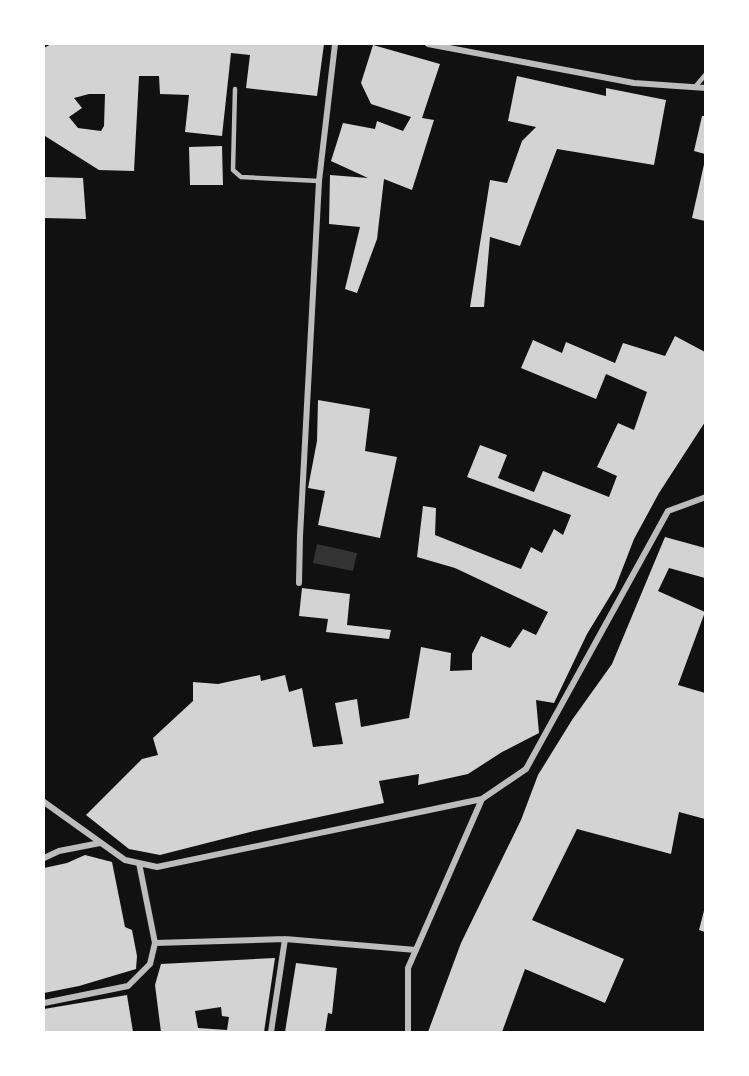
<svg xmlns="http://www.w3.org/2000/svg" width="749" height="1076" font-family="Raleway,sans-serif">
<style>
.water{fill:#333}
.building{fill:#d3d3d3;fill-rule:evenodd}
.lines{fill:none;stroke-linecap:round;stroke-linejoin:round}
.service{stroke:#bcbcbc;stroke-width:4.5}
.minor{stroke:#bcbcbc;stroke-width:6}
</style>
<rect width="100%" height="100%" fill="#111"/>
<path class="water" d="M317,544L357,553L353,571L313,563Z"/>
<path class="building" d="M51,44H324L317,96L246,88L250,55L231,53L222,136L185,132L189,95L160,94L159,76H139L134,171L99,170L45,136L44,140V48ZM89,94H105L104,126L101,131L78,128L69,117L82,108L74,98Z
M373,45L440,64L422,118L434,120L412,190L384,179L377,239L357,293L345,289L360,227L329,224L330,175L368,178L331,161L343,123L375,129L377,121L403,131L411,117L371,104L361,83Z
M517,76L606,96V88L666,100L654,165L557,149L520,246L490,237L484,307H470L490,180L507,183L522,141L536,127L508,121Z
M702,116H705V154L694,151Z
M222,146L223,185H190L189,147Z
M705,160V221L692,218Z
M44,177L83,178L86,219L44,218Z
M675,336L705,352V422L659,493L634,539L615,588L587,634L554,703L536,700L539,733L502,752L468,774L418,785L419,774L379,781L384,803L254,831L160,855L129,849L86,815L142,759L158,755L153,738L193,701V682L218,684L260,675L261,681L285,675L289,692L302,688L313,747L343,744L335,703L357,699L361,727L409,718L421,647L451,653L450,671L472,670V654L481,636L510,648L523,629L536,635L548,612L455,568L417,557L423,506L436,508L435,535L521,569L531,547L542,553L554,529L563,535L571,515L467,477L480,445L507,455L498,478L534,492L543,471L609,497L617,476L597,467L618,423L634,430L647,392L606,374L596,399L521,368L533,340L562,353L566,342L615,363L623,343L665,356Z
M318,400L370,409L365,451L397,457L380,538L318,525L325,491L308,488L317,441Z
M665,537L705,548V578L669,568L658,591L705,612L678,685L705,693V819L679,812L671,854L577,829L532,920L624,959L605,1003L525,969L502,1032H428L461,943L521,820L538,775L572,720L612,664Z
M302,588L350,594L347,625L391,630L389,639L326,632L328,619L299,616Z
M85,855L112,862L125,927L132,930L137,956L136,969L79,986L44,993V868L67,863Z
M705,907V932L699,930Z
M275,958L264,1032H161L155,985L161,964ZM221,1007L222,1016L229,1017L227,1030L198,1028L195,1011Z
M296,963L337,968L332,1014L328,1013L325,1032H285Z
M127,995L133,1032H44V1009Z"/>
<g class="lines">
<path class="service" d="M695,87L706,74
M235,89L233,170L241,177L319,181"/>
<path class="minor" d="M428,44L634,83L706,88
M299,583L300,536L319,181L335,44
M44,802L125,860L157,867L482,799
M44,858L59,851L100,843
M139,863L155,943L285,939L416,950
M44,1003L128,986L150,964L155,943
M271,1032L285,939
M408,1032V968L482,799L526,769L668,511L706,497"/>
</g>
<rect width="749" height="1076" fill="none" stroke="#ffffff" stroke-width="90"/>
</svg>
